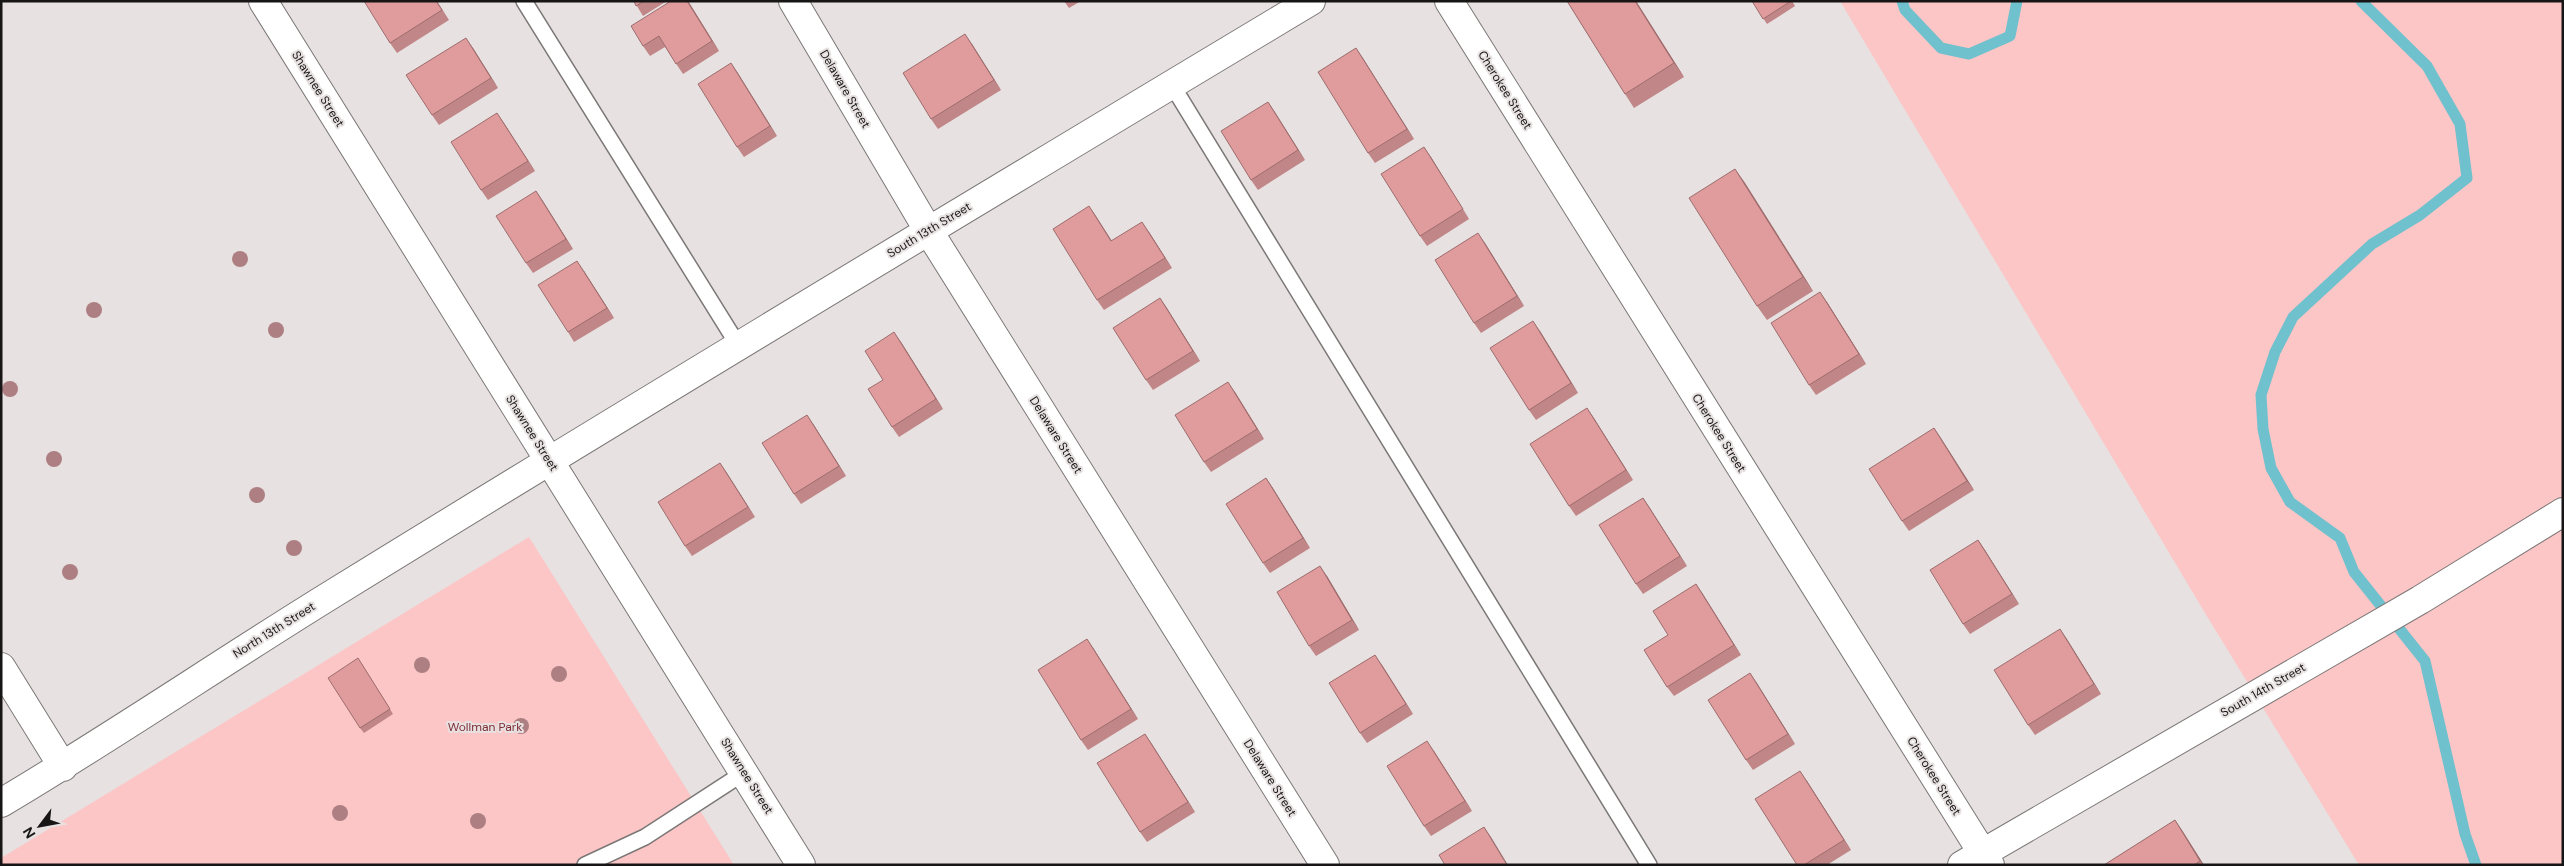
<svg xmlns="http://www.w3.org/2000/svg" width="2564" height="866" font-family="'DM Sans',sans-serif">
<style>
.green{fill:#fcc6c6}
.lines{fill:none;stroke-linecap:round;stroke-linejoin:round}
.stream{stroke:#6fc1ce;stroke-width:11}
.lane-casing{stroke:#7c7777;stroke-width:18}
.street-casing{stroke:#7c7777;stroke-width:30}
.secondary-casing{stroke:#7c7777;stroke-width:30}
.lane{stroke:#fff;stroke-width:15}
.street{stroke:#fff;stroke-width:28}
.secondary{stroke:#fff;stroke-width:28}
.tree{fill:#ad7f82}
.wall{fill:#c18687}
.shaded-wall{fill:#9d6d6e}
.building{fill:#e09c9d;stroke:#9d6d6e}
.labels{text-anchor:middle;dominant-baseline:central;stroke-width:4;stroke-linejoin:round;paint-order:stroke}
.street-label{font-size:12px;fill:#171515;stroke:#e7e1e1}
.park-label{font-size:12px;fill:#7e2e35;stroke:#e7e1e1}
</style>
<rect width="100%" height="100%" fill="#e7e1e1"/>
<path class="green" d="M1840,1H2563V865H2359L2205,613Z
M529,537L734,865H1V858Z"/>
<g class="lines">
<path class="stream" d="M1902,1L1905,10L1941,48L1969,54L2010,36L2017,1
M2361,1L2427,66L2460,124L2467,178L2420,215L2372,244L2293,317L2275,352L2261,395L2263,429L2271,468L2290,502L2340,538L2354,572L2425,661L2465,834L2476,865"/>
<g class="lane-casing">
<path id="lane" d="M524,1L738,345
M1172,85L1649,865
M585,865L645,837L745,772"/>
</g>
<g class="street-casing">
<path id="street" d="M793,1L928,230L1325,865
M1449,1L1990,865
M1,667L63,767
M1,803C114,736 222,662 334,593C658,393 984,197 1311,1
M1962,865L2420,600L2563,512"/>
</g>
<g class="secondary-casing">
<path id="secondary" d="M263,1L801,865"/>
</g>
<use href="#lane" class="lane"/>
<use href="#street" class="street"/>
<use href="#secondary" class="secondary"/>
</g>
<g class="tree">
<circle cx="240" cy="259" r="8"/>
<circle cx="94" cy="310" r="8"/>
<circle cx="276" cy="330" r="8"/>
<circle cx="10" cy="389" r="8"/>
<circle cx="54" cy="459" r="8"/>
<circle cx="257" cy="495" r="8"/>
<circle cx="294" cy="548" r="8"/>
<circle cx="70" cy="572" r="8"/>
<circle cx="422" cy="665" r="8"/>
<circle cx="559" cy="674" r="8"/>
<circle cx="521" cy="726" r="8"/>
<circle cx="340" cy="813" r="8"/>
<circle cx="478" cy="821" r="8"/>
</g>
<path class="wall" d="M437,1L449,20L397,53L390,43Z
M634,1H667L643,16Z
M688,1L719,51L683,74L665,47L650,56L643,46Z
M1064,1H1081L1069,8Z
M1567,1H1636L1684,77L1634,108L1625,94Z
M1752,1H1792L1795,6L1767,24Z
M972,44L1001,90L938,129L931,119Z
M473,48L498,88L439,125L432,115Z
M1356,48L1414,139L1375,163L1368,153Z
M731,63L777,136L744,157L737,147Z
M1268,102L1305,160L1258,190L1251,180Z
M497,113L535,171L488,200L481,190Z
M1431,157L1469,219L1427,246L1420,236Z
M1735,169L1745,183L1813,291L1767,320L1757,306Z
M536,191L573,249L533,273L526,263Z
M1089,206L1112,241L1149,232L1172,268L1104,310L1097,300Z
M1485,243L1524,306L1481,333L1474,323Z
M584,271L614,318L574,342L568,332Z
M1160,298L1200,361L1153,390L1146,380Z
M1827,302L1866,364L1816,395L1809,385Z
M1540,331L1578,393L1536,420L1529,410Z
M901,342L943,409L899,437L892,427L883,380Z
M1235,392L1264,439L1211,472L1204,462Z
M1587,408L1633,480L1576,516L1569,506Z
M807,415L846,476L801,504L794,494Z
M1934,428L1974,490L1909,531L1902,521Z
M720,463L755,517L692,556L685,546Z
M1266,478L1310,548L1270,573L1263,563Z
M1643,498L1687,566L1643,594L1636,584Z
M1978,540L2019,604L1970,634L1963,624Z
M1327,576L1359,630L1316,656L1309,646Z
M1696,584L1741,655L1674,696L1667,687L1668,635Z
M2060,629L2101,694L2035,735L2028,725Z
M1087,639L1138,719L1088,750L1081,740Z
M362,664L393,714L364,733L360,728Z
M1382,665L1413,714L1367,743L1360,733Z
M1750,673L1795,744L1753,770L1746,760Z
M1145,734L1195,812L1147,842L1140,832Z
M1434,751L1472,811L1431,836L1424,826Z
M1807,781L1851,850L1827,865H1797Z
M2175,820L2204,865H2104Z"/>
<path class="shaded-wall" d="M687,1L690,4L719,51L712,41Z
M1635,1H1636L1684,77L1674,63Z
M965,34L972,44L1001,90L994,80Z
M466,38L473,48L498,88L491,78Z
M1356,48L1363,58L1414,139L1407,129Z
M731,63L738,73L777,136L770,126Z
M1268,102L1275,112L1305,160L1298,150Z
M497,113L504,123L535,171L528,161Z
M1424,147L1431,157L1469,219L1463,209Z
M1735,169L1745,183L1813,291L1803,277Z
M536,191L543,201L573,249L566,239Z
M1089,206L1096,216L1118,251L1111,241Z
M1142,222L1149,232L1172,268L1165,258Z
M1478,233L1485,243L1524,306L1517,296Z
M577,261L584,271L614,318L607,308Z
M1820,292L1827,302L1866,364L1859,354Z
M1160,298L1167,308L1200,361L1193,351Z
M1533,321L1540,331L1578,393L1571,383Z
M894,332L901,342L943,409L936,399Z
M1228,382L1235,392L1264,439L1257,429Z
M1587,408L1594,418L1633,480L1626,470Z
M807,415L814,425L846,476L839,466Z
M1934,428L1941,438L1974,490L1967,481Z
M720,463L727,473L755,517L748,507Z
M1266,478L1273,488L1310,548L1303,538Z
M1643,498L1650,508L1687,566L1680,556Z
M1978,540L1985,550L2019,604L2012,594Z
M1320,566L1327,576L1359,630L1352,620Z
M1696,584L1703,594L1741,655L1734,645Z
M2060,629L2067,639L2101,694L2094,684Z
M1087,639L1094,649L1138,719L1131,709Z
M1375,655L1382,665L1413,714L1406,704Z
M1750,673L1757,683L1795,744L1788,734Z
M1145,734L1152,744L1195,812L1188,802Z
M1427,741L1434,751L1472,811L1465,801Z
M1800,771L1807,781L1851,850L1844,840Z
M2175,820L2182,830L2204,865L2200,861Z
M1484,827L1491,837L1508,865H1507Z"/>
<path class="building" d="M364,1H436L442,10L390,43Z
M634,1H644L636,6Z
M671,1H687L712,41L676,64L659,36L643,46L631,26Z
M1567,1H1635L1674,63L1625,94Z
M1752,1H1791L1763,19Z
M965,34L994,80L931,119L903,73Z
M466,38L491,78L432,115L406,75Z
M1356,48L1407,129L1368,153L1318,72Z
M731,63L770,126L737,147L698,84Z
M1268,102L1298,150L1251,180L1221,131Z
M497,113L528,161L481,190L451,142Z
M1424,147L1463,209L1420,236L1381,174Z
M1735,169L1803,277L1757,306L1689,198Z
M536,191L566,239L526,263L496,216Z
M1089,206L1111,241L1142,222L1165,258L1097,300L1053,229Z
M1478,233L1517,296L1474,323L1435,260Z
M577,261L607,308L568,332L538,285Z
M1820,292L1859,354L1809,385L1771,323Z
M1160,298L1193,351L1146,380L1113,328Z
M1533,321L1571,383L1529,410L1490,348Z
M894,332L936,399L892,427L868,389L883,380L865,351Z
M1228,382L1257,429L1204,462L1175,415Z
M1587,408L1626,470L1569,506L1530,444Z
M807,415L839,466L794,494L762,443Z
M1934,428L1967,481L1902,521L1869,469Z
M720,463L748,507L685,546L658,502Z
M1266,478L1303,538L1263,563L1226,504Z
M1643,498L1680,556L1636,584L1599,525Z
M1978,540L2012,594L1963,624L1930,570Z
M1320,566L1352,620L1309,646L1277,592Z
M1696,584L1734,645L1667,687L1644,650L1668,635L1653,611Z
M2060,629L2094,684L2028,725L1994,670Z
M1087,639L1131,709L1081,740L1038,670Z
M1375,655L1406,704L1360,733L1329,683Z
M358,658L390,709L360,728L328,678Z
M1750,673L1788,734L1746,760L1708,700Z
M1145,734L1188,802L1140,832L1097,763Z
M1427,741L1465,801L1424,826L1387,766Z
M1800,771L1844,840L1804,865H1797L1755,799Z
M2175,820L2200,861L2194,865H2104Z
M1484,827L1507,865H1445L1439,855Z"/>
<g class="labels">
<g class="street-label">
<text transform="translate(318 89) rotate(58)">Shawnee Street</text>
<text transform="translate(845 89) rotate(60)">Delaware Street</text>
<text transform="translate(1505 90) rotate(58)">Cherokee Street</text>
<text transform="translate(929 230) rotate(-31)">South 13th Street</text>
<text transform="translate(532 433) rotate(58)">Shawnee Street</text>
<text transform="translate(1719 433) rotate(58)">Cherokee Street</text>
<text transform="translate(1056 435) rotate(58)">Delaware Street</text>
<text transform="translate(274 630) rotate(-32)">North 13th Street</text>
<text transform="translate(2263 690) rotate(-30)">South 14th Street</text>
<text transform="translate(747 776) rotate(58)">Shawnee Street</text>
<text transform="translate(1934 776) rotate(58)">Cherokee Street</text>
<text transform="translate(1270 778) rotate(58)">Delaware Street</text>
</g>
<g class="park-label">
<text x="485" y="727">Wollman Park</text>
</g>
</g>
<rect width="2564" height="866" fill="none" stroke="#171515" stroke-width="5"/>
<g transform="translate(40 826) rotate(238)" stroke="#e7e1e1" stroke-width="4" paint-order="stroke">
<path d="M0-4L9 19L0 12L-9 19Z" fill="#171515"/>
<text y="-8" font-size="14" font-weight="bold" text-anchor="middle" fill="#171515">N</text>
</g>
</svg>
